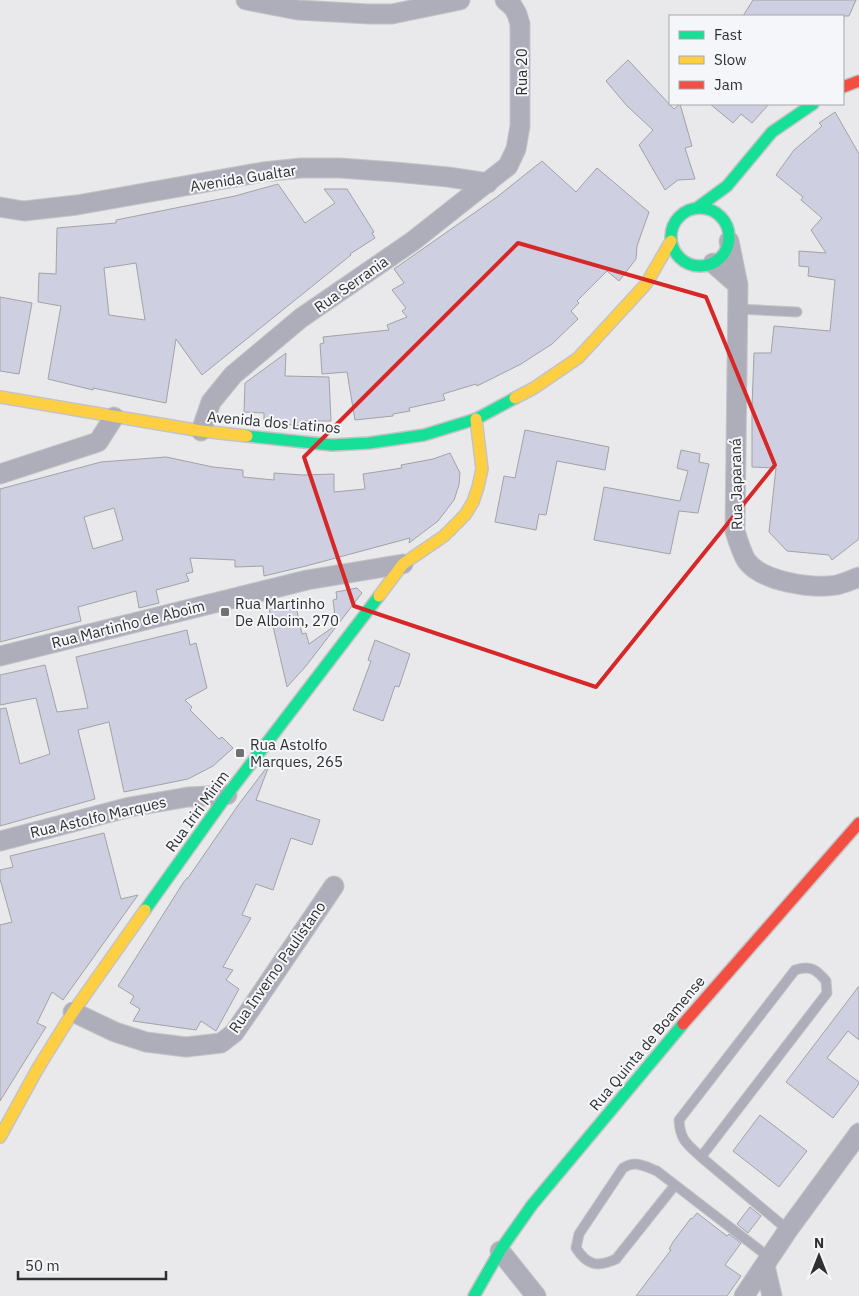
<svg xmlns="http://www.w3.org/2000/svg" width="859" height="1296" font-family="'IBM Plex Sans',sans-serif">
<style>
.building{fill:#cecfe0;stroke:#a2a3a4;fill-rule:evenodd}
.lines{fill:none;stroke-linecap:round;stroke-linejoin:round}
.lane-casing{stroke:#c4c4c6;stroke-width:11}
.street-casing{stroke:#c4c4c6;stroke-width:21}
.fast-casing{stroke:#c4c4c6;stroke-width:14}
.slow-casing{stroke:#c4c4c6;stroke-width:14}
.jam-casing{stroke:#c4c4c6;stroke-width:14}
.lane{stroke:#adaeba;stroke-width:9}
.street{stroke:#adaeba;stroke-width:19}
.fast{stroke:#16e098;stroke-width:11}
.slow{stroke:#ffcf43;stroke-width:11}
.jam{stroke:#f24e42;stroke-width:11}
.marked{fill:none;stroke:#d62828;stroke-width:4;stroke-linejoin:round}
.poi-dot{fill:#717172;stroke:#f5f6fa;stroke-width:2}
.labels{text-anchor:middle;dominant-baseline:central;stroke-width:4;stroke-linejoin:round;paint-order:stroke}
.street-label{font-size:15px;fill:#303031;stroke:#f5f6fa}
.poi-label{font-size:15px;fill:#303031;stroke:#f5f6fa;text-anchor:start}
</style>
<rect width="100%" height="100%" fill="#e9e9eb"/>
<path class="building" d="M753,0H856L849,16H743Z
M628,60L674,109L680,104L692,146L685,148L695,179L678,180L665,190L639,145L653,130L627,106L606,81Z
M710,104H769L752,123L741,114L733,123Z
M835,112L859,154V539L832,560L829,555L787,551L769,532L776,468L752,467V407L754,353H771L774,326L830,331L835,280L808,276L809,267L799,266V251L826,253L811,230L822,218L801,200L803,197L776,175L794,150L822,126L819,123Z
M542,161L576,192L597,168L649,212L637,246L636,259L619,281L607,271L577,301L579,303L571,311L578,319L552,344L521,364L477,386L476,384L443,394L445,400L409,408L410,411L393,414V416L355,420L347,372L322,374L320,344L324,343L323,337L389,330L387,325L407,317L402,311L406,308L392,290L404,283L394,269L497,197Z
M278,184L305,223L335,203L324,189H347L374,232L372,233L375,238L350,254L351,255L202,375L176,339L166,403L93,388V390L48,379L61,306L38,302L39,273L56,274L57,228L116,223V220L235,196ZM136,263L145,320L109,315L104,268Z
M0,297L32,303L19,374L0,371Z
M286,353L285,376L329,377L331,421H303V426L283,424V422L264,420V413L244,412L245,383Z
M525,430L609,447L605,470L557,461L546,515L539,514L536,530L495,522L504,476L515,478Z
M681,450L700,454L699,462L709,464L698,513L679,511L670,554L594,540L604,487L680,501L688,471L677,468Z
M450,453L460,473L459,485L454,500L438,521L409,543L410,538L306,566L264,576L263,566L235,567V560L190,558L193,572L186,574L189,581L156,590L159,603L139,608L136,591L78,607L81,621L0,642V489L101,462L166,457L213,467L243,470V477L274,480V473L303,475L334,474V492L365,489L363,474L402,468L401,465L433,459ZM114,508L123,540L93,549L84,517Z
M357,588L362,593L306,666L287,687L269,609L295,602L302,634L306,633L309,644L336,625L333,600L337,599L336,592Z
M187,630L190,645L196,643L207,688L185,700L192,707L190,710L219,739L222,737L233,748L213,766L188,779L124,792L109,722L78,730L95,799L0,826V709L6,708L20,764L50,754L36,698L0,705V675L45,665L57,712L88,708L76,657Z
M375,640L410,654L399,687L395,686L383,721L353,710L371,661L368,660Z
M270,763L256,800L320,820L312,845L291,838L273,890L256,884L242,915L251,918L223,967L233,970L226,980L239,989L216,1031L201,1021L196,1030L133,1021L140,1009L130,1003L134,996L118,986L183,883L187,878H188L239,804Z
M104,833L121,899L138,895L63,1000L52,992L37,1023L46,1027L0,1101V925L12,922L0,879V870L13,867L10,856Z
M859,986V1040L848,1031L827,1058L859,1082V1084L833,1118L786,1082Z
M760,1115L807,1151L779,1187L733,1151Z
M750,1207L761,1216L748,1233L737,1224Z
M697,1213L727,1236L729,1234L741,1243L725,1265L741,1276L727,1296H636L671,1250L669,1249L673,1242L691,1218L692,1219Z"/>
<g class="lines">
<g class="lane-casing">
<path id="lane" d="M738,309L797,312
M701,1157C687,1144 680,1140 679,1120L795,970C810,965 816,969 826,981L827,993L701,1157L788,1230
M675,1185L616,1259C597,1268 587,1265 576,1248L579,1234L623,1168C636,1160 644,1166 657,1171L770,1258"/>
</g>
<g class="street-casing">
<path id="street" d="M246,0L298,10L369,14H392L460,0
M0,207L24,211L77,205L263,172L301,168H340L395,172L448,177L488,183
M713,263L738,285L729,241
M738,285L735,531C738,541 741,551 746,560C761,582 813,589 837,585C844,583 852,580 859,577
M201,431L211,402L233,375L301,318L413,241L508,166L516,149L520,126V24L517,14L513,7L505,0
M0,474L98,442L114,417
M0,656L307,580L403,564
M0,841L130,807L188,797L227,795
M73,1012L115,1032L146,1042L186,1047L221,1043L234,1033L250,1010L334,886
M500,1251L536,1296
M765,1266L772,1296
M744,1296L788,1230L859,1133"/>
</g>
<g class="fast-casing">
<path id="fast" d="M671 237a29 29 0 1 1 58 0a29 29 0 1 1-58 0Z
M697,208L727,186L772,132L813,104
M247,436L332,445L369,443L424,435L476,419L515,398
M145,910L227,795L379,596
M474,1296L501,1249L532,1205L683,1024"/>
</g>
<g class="slow-casing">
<path id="slow" d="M0,397L201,431L247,436
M515,398L534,388L578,358L646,284L671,241
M379,596L403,564L444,536L465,515L473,502L478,487L482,469L476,419
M0,1137L38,1068L73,1012L145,910"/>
</g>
<g class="jam-casing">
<path id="jam" d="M843,87L859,81
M683,1024L859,823"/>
</g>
<use href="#lane" class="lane"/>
<use href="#street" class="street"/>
<use href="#fast" class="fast"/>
<use href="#slow" class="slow"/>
<use href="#jam" class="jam"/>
</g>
<path class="marked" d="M518,243L706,297L775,465L596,687L354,606L304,457Z"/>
<g class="poi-dot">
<rect x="220" y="607" width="10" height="10" rx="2.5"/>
<rect x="235" y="748" width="10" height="10" rx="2.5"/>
</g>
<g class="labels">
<g class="street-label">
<text transform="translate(521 72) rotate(-90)">Rua 20</text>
<text transform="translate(243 178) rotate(-9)">Avenida Gualtar</text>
<text transform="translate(351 284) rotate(-35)">Rua Serrania</text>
<text transform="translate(274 422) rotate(5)">Avenida dos Latinos</text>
<text transform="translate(736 484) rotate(-91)">Rua Japaraná</text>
<text transform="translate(128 624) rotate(-14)">Rua Martinho de Aboim</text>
<text transform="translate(197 811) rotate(-54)">Rua Iriri Mirim</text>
<text transform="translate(98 817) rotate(-13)">Rua Astolfo Marques</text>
<text transform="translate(277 967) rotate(-55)">Rua Inverno Paulistano</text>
<text transform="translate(647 1043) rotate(-50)">Rua Quinta de Boamense</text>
</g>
<g class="poi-label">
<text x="235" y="603">Rua Martinho<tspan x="235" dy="17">De Alboim, 270</tspan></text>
<text x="250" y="744">Rua Astolfo<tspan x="250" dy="17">Marques, 265</tspan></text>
</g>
</g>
<rect x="669" y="15" width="175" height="90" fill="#f5f6fa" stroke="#a6a7aa"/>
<rect x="679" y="31" width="25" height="8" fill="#16e098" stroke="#a6a7aa"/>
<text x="714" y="40" font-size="15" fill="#303031">Fast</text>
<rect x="679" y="56" width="25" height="8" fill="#ffcf43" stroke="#a6a7aa"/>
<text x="714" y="65" font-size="15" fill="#303031">Slow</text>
<rect x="679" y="81" width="25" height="8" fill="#f24e42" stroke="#a6a7aa"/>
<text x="714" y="90" font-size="15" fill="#303031">Jam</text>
<g transform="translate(819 1256)" stroke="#f5f6fa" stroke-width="4" paint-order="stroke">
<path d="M0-4L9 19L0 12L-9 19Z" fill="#303031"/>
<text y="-8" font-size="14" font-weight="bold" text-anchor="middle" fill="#303031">N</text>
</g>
<path d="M18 1271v8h148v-8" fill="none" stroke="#303031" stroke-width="2.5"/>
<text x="25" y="1271" font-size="15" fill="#303031" stroke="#f5f6fa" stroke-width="4" paint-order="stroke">50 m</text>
</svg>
